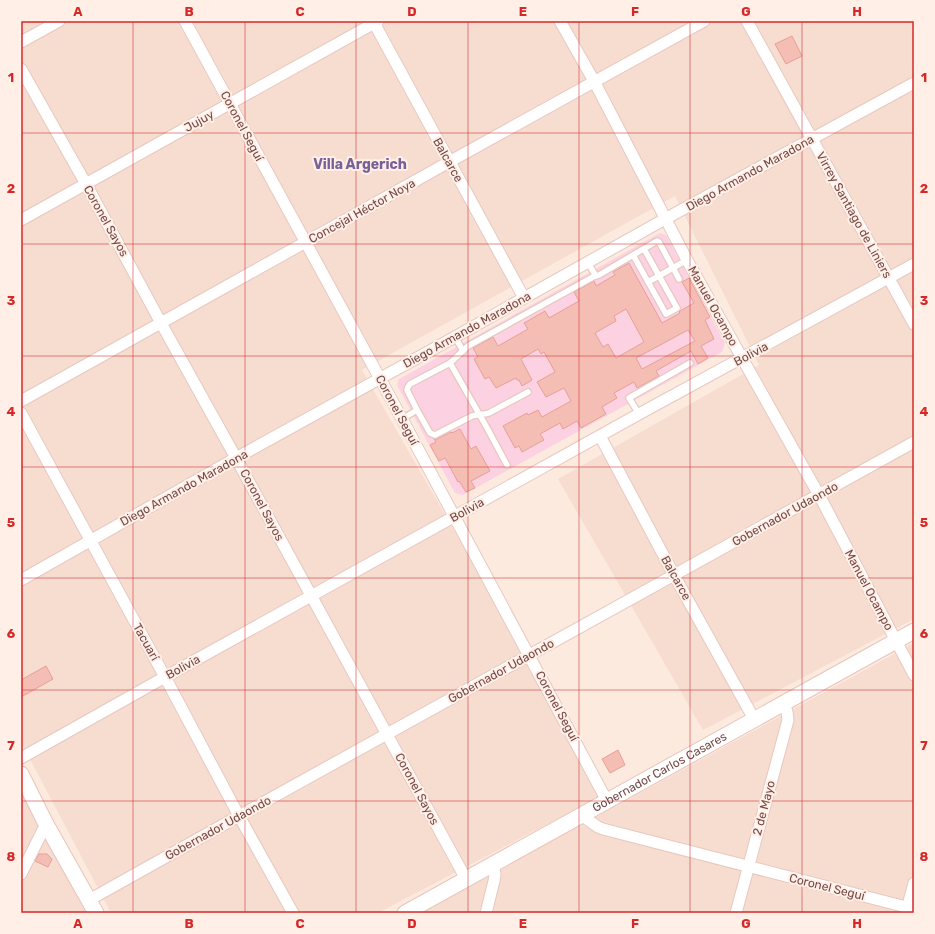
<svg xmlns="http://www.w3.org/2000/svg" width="935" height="934" font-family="Rubik,sans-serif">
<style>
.residential{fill:#f7dcd0}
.medical{fill:#fcd2e2}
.building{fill:#f4beb5;stroke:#e89f95;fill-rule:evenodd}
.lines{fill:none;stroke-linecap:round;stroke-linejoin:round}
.lane-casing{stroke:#e7c8c0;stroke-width:8}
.street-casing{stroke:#e7c8c0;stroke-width:13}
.secondary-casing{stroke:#e9c4ba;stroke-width:17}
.lane{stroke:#fff;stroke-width:5.5}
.street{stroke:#fff;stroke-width:11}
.secondary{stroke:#fff;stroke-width:15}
.grid{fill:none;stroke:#d62828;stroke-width:1;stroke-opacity:0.55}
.labels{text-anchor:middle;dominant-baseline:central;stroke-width:4;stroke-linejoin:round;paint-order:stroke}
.street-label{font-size:12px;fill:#754a46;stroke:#ffefe7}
.quarter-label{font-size:14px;font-weight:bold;fill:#776199;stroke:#ffefe7}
.neatline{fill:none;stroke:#d62828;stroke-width:1.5}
.grid-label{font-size:13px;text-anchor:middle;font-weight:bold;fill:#d62828}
</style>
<rect width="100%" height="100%" fill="#fdeadf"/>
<path class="residential" d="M21,21H914V619L703,730L558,479L759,365L675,196L362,370L605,794L378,913H111L21,742Z
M914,643V913H421Z
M21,786L90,913H21Z"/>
<path class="medical" d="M660,233L666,235L725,343L722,352L463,495L455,493L397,385L399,379Z"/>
<path class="building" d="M792,36L802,56L786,64L775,44Z
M629,263L662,323L680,313L679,312L680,311L694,303L682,282L689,278L710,317L705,320L714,339L701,346L708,358L698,364L691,351L656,371L659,376L637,388L634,382L614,393L617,398L602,407L606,414L581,428L577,421L563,429L560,423L540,434L544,440L522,452L519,446L515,448L503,426L527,413L528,415L538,410L542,417L571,401L564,388L546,397L537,382L555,372L544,352L541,354L538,349L521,359L532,380L522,386L519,380H517L516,378L496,388L489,377L485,379L474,359L478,357L473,348L493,337L498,346L528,329L524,323L545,311L549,318L579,301L574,292L594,281L596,286L615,275L613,272ZM626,309L644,342L616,358L608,344L603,347L595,333L616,321L614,316ZM688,330L695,341L642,369L636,358Z
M460,429L471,449L476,446L490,471L471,481L475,488L466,492L459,481L458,482L445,458L439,461L430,445L436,442L434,439H437L451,432L452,433Z
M46,666L53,679L21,697V680Z
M618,750L625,765L610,773L602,759Z
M39,854H47L52,859L48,867L35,861Z"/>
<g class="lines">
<g class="lane-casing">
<path id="lane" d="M633,255L666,314L677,308L644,249
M588,263L596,276
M648,282L687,260
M455,337L463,351
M450,363L486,426L507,465
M528,392L489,413C483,415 478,414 472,416L435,435L430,433L417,410L407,390L408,387L410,384L450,363L468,346L593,277L599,275L657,241L659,242L679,279
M639,414L629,398L690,363
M402,419L417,410"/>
</g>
<g class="street-casing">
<path id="street" d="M185,21L402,419L607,801
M373,21L524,298
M560,21L594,81L687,260L819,495L914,675
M747,21L914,324
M21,42L59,21
M21,69L86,184L161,323L236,458L466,879
M21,220L378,21
M21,401L449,162L704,21
M21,413L165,677L239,816L293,913
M600,436L674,575L754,719
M21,580L236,458L455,337L524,298L665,219L914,83
M21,758L165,677L639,414L914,264
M581,815L598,827L603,829L914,909
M21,874L46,824
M89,900L239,816L914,442
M486,913L494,881L495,874L493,864
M736,913L788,720L787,712L784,703
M906,913L914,883"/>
</g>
<g class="secondary-casing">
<g id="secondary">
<path d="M21,774L46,824L96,913"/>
<path id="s1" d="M405,913L914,631"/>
</g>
</g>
<use href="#lane" class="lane"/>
<use href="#street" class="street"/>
<use href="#secondary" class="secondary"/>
</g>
<path class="grid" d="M133,21V913M245,21V913M356,21V913M468,21V913M579,21V913M690,21V913M802,21V913M21,133H914M21,244H914M21,356H914M21,467H914M21,578H914M21,690H914M21,801H914"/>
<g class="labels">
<g class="street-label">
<text transform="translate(199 121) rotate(-29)">Jujuy</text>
<text transform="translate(242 126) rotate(62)">Coronel Seguí</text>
<text transform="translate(448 160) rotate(61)">Balcarce</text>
<text transform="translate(750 173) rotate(-29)">Diego Armando Maradona</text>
<text transform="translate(362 211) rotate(-29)">Concejal Héctor Noya</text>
<text transform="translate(854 215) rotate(61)">Virrey Santiago de Liniers</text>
<text transform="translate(106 221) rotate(61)">Coronel Sayos</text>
<text transform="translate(713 306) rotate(61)">Manuel Ocampo</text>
<text transform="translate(467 330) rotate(-29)">Diego Armando Maradona</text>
<text transform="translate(751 354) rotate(-28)">Bolivia</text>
<text transform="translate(397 410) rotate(62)">Coronel Seguí</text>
<text transform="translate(184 488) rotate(-29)">Diego Armando Maradona</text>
<text transform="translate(262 505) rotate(62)">Coronel Sayos</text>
<text transform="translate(467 510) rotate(-29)">Bolivia</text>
<text transform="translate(785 514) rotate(-29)">Gobernador Udaondo</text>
<text transform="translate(676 578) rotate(61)">Balcarce</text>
<text transform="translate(869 590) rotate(62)">Manuel Ocampo</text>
<text transform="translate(146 642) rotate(61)">Tacuarí</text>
<text transform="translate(183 667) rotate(-29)">Bolivia</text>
<text transform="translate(501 671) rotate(-29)">Gobernador Udaondo</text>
<text transform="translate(557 706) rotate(62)">Coronel Seguí</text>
<text stroke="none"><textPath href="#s1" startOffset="291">Gobernador Carlos Casares</textPath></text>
<text transform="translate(417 789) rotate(62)">Coronel Sayos</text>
<text transform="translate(764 808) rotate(-75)">2 de Mayo</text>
<text transform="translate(218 828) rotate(-29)">Gobernador Udaondo</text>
<text transform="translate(827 887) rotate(14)">Coronel Seguí</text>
</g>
<g class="quarter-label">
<text x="360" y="164">Villa Argerich</text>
</g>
</g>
<rect width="935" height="934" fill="none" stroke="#ffefe7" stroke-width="44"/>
<rect x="22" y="22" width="891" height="890" class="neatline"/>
<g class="grid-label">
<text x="78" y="16">A</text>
<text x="189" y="16">B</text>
<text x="300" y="16">C</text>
<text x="412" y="16">D</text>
<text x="523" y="16">E</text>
<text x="635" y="16">F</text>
<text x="746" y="16">G</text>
<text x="857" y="16">H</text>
<text x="11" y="82">1</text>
<text x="924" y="82">1</text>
<text x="11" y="193">2</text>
<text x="924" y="193">2</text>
<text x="11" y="305">3</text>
<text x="924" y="305">3</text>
<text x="11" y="416">4</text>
<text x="924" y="416">4</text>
<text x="11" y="527">5</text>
<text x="924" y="527">5</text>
<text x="11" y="638">6</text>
<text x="924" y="638">6</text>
<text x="11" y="750">7</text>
<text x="924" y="750">7</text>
<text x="11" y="861">8</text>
<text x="924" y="861">8</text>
<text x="78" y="928">A</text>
<text x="189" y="928">B</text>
<text x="300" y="928">C</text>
<text x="412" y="928">D</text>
<text x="523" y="928">E</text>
<text x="635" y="928">F</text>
<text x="746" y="928">G</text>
<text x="857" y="928">H</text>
</g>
</svg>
